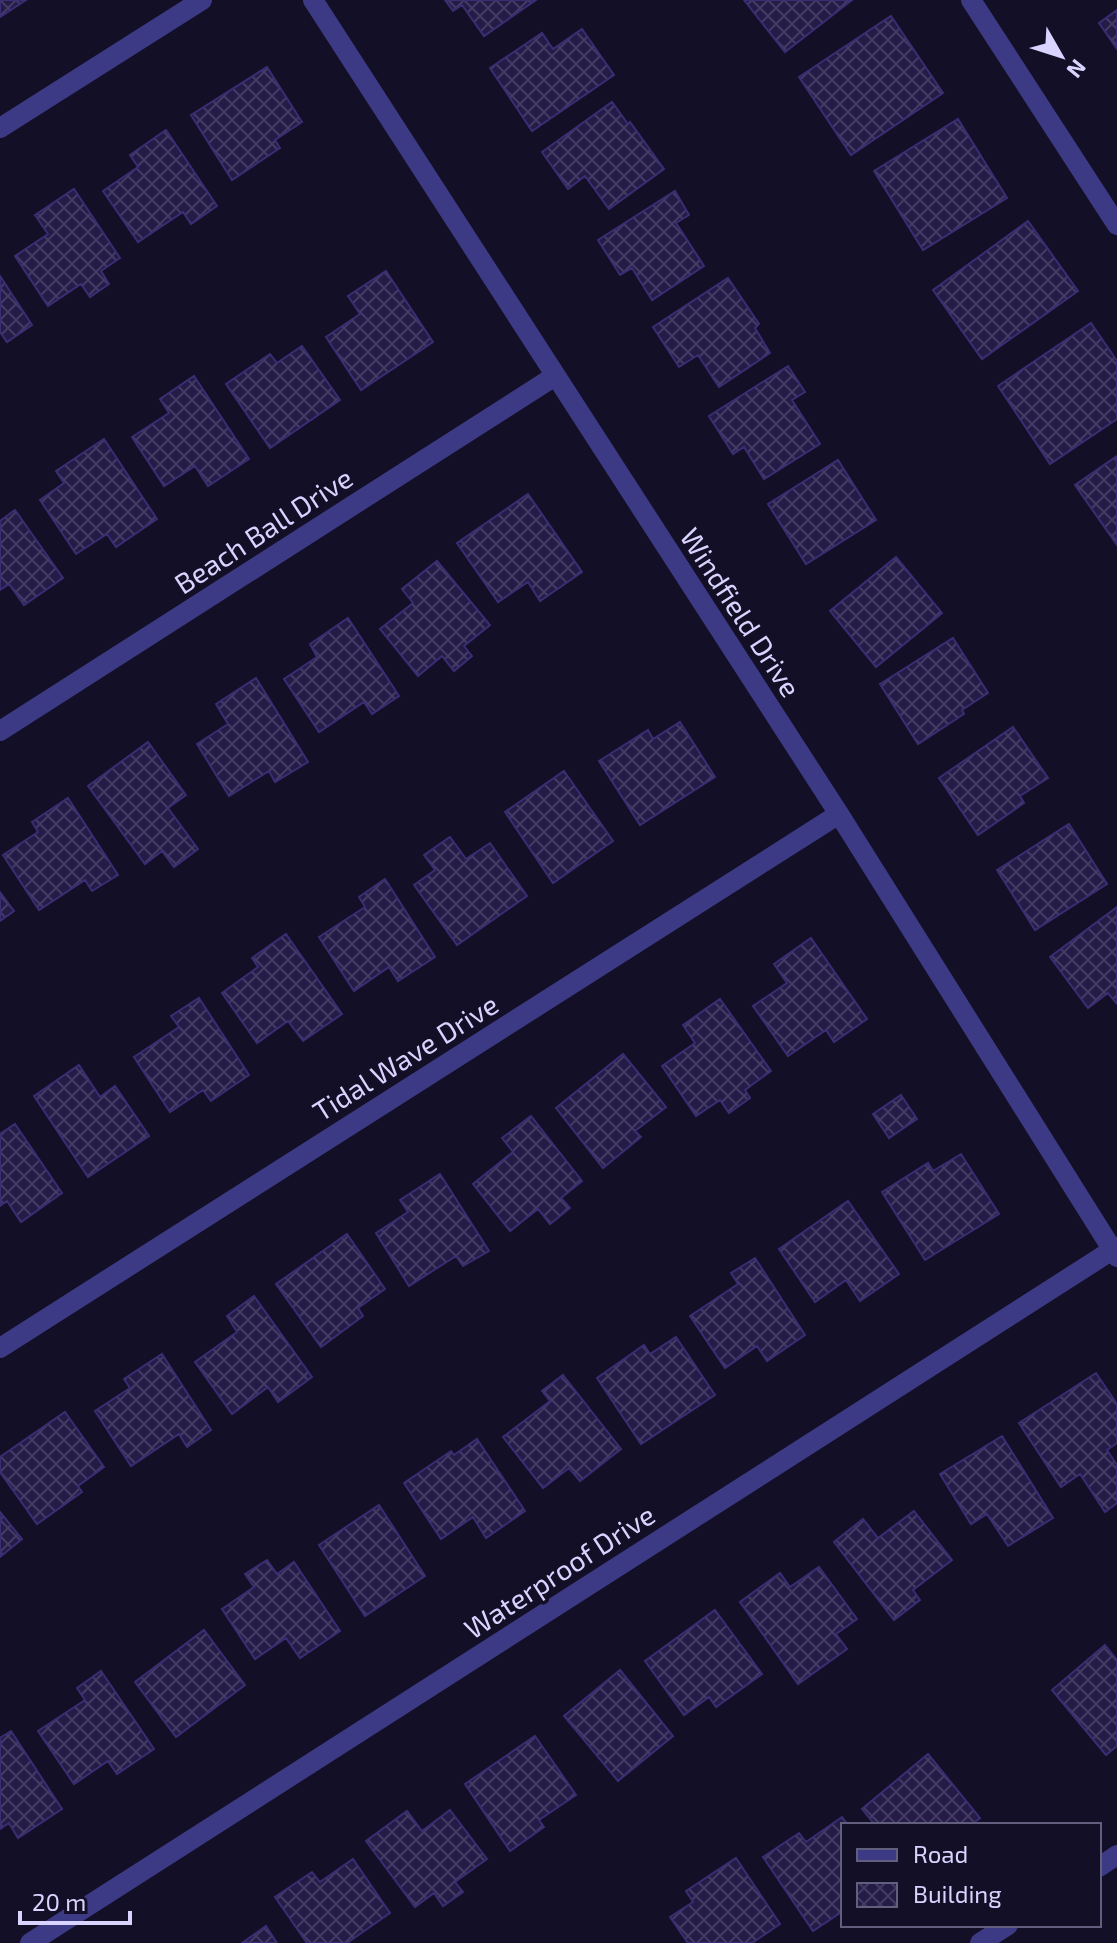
<svg xmlns="http://www.w3.org/2000/svg" width="1117" height="1943" font-family="'Exo 2',sans-serif">
<style>
.building{fill:url(#building-cross-hatch);stroke:#3b2d73;stroke-width:2}
.lines{fill:none;stroke-linecap:round;stroke-linejoin:round}
.minor{stroke:#3d3a85;stroke-width:20}
.labels{text-anchor:middle;dominant-baseline:central;stroke-width:7;stroke-linejoin:round;paint-order:stroke}
.street-label{font-size:28px;fill:#d9d4ff;stroke:#130f26}
</style>
<defs>
<pattern id="building-cross-hatch" width="8" height="8" patternUnits="userSpaceOnUse" patternTransform="scale(2)"><rect width="8" height="8" fill="#241b47"/><path d="M0 0l8 8M0 8l8-8" fill="none" stroke="#433b63"/></pattern>
</defs>
<rect width="100%" height="100%" fill="#130f26"/>
<path class="building" d="M0,0H26L0,17Z
M445,0H536L484,36L462,5L453,11Z
M744,0H852L785,52Z
M1117,10V49L1099,23Z
M891,16L943,93L851,155L799,77Z
M582,29L614,75L532,131L490,68L542,33L553,49Z
M267,67L302,122L275,140L280,148L232,180L191,115Z
M612,102L628,124L630,122L664,169L609,209L585,176L568,189L542,152Z
M958,119L1007,198L923,250L874,171Z
M166,130L217,206L191,224L183,212L138,242L103,191L138,167L130,155Z
M74,189L120,258L101,271L109,284L90,297L81,284L48,306L15,256L48,234L35,215Z
M675,191L689,215L676,223L704,266L652,300L632,268L620,275L598,240Z
M1028,221L1078,291L982,359L933,290Z
M386,271L433,342L361,390L326,337L360,314L348,296Z
M0,276L32,325L7,342L0,332Z
M728,278L759,324L755,328L770,353L719,387L698,355L679,367L653,327Z
M1091,323L1117,361V419L1050,464L998,386Z
M302,346L340,400L270,448L226,384L270,354L277,363Z
M788,366L805,392L792,400L820,444L764,479L744,447L733,454L709,416Z
M194,376L249,459L208,486L195,466L164,486L132,437L169,413L160,399Z
M104,439L157,519L116,547L107,534L76,554L40,500L64,483L56,471Z
M1117,456V545L1075,485Z
M838,460L876,520L806,564L768,504Z
M528,494L582,572L540,601L528,582L498,602L457,543Z
M15,510L63,578L24,605L9,584L0,590V521Z
M896,557L942,613L876,667L830,611Z
M437,561L490,625L464,646L472,656L454,671L442,656L418,676L380,629L413,603L402,589Z
M348,618L399,696L372,714L364,702L319,732L284,679L317,657L310,644Z
M953,638L988,693L962,710L964,714L918,744L880,684Z
M256,678L308,762L275,782L269,771L229,796L197,744L228,724L216,704Z
M680,722L715,777L640,825L599,761L648,730L653,739Z
M1013,727L1048,778L1020,796L1024,803L978,835L939,778Z
M148,742L186,795L168,808L198,849L174,867L162,851L145,864L88,786Z
M564,771L613,841L553,883L505,812Z
M68,798L118,875L92,891L85,880L39,910L3,855L38,832L32,822Z
M1069,824L1107,884L1035,930L997,870Z
M450,837L466,859L490,843L527,896L457,945L414,885L435,870L424,855Z
M385,879L435,957L398,981L389,967L354,991L319,937L365,907L359,897Z
M0,892L14,911L0,921Z
M1117,907V1004L1108,993L1088,1008L1050,957Z
M286,934L342,1014L303,1041L288,1021L257,1043L222,993L258,967L252,958Z
M811,938L867,1019L834,1042L826,1030L788,1056L753,1006L787,983L774,964Z
M199,998L249,1075L211,1101L203,1090L170,1112L134,1057L179,1027L171,1016Z
M720,999L771,1071L745,1090L750,1098L729,1113L720,1100L696,1116L662,1066L695,1043L683,1025Z
M623,1054L666,1107L635,1131L641,1137L603,1168L556,1108Z
M79,1065L100,1097L115,1086L149,1136L88,1177L34,1096Z
M901,1095L917,1119L889,1138L873,1114Z
M531,1116L582,1181L561,1198L570,1208L550,1224L538,1209L510,1231L473,1184L513,1152L502,1138Z
M15,1124L62,1193L21,1222L7,1201L0,1206V1134Z
M961,1154L999,1214L925,1260L882,1192L928,1163L933,1171Z
M440,1174L489,1251L463,1266L456,1256L409,1286L376,1233L408,1212L400,1200Z
M848,1201L899,1274L860,1301L846,1280L815,1302L779,1249Z
M347,1234L385,1289L358,1308L363,1316L321,1347L276,1284Z
M755,1258L805,1335L767,1361L757,1346L725,1368L690,1316L738,1284L731,1273Z
M254,1296L312,1377L278,1402L268,1387L232,1414L195,1362L237,1332L227,1316Z
M676,1337L715,1395L641,1444L597,1378L644,1345L650,1354Z
M162,1354L211,1430L187,1447L179,1434L131,1466L95,1411L130,1388L124,1379Z
M1096,1373L1117,1404V1443L1107,1450L1117,1465V1503L1105,1512L1080,1474L1061,1487L1019,1423Z
M563,1375L621,1449L580,1481L569,1468L543,1488L503,1437L550,1401L542,1391Z
M65,1412L104,1467L78,1486L82,1492L37,1524L0,1472V1457Z
M1002,1436L1053,1518L1008,1546L987,1514L971,1524L940,1474Z
M477,1439L525,1511L486,1538L473,1517L441,1539L404,1483L451,1451L454,1455Z
M379,1505L425,1576L365,1616L319,1545Z
M914,1511L952,1560L913,1590L920,1600L894,1620L834,1542L863,1519L878,1538Z
M0,1512L22,1539L0,1557Z
M267,1560L277,1574L294,1562L340,1631L300,1658L286,1638L255,1659L222,1609L254,1587L245,1574Z
M819,1567L857,1619L836,1634L847,1649L798,1684L740,1602L780,1573L790,1587Z
M715,1610L762,1674L716,1707L709,1697L684,1715L645,1661Z
M204,1630L245,1685L176,1737L135,1682Z
M1105,1645L1117,1660V1746L1106,1755L1052,1690Z
M620,1670L673,1736L618,1781L564,1716Z
M101,1671L154,1749L117,1774L108,1761L74,1784L38,1731L85,1700L77,1688Z
M11,1731L62,1809L18,1838L9,1823L0,1829V1738Z
M535,1736L576,1795L539,1820L544,1827L510,1851L465,1784Z
M928,1754L980,1818L971,1825H875L862,1809Z
M450,1810L487,1859L455,1882L463,1892L443,1906L434,1893L415,1907L366,1841L407,1811L422,1831Z
M842,1817L848,1825H843V1911L813,1931L763,1857L799,1833L806,1842Z
M736,1858L780,1924L752,1943H688L670,1917L693,1902L686,1891Z
M353,1859L390,1913L347,1943H307L275,1897L312,1872L320,1882Z
M266,1926L277,1943H242Z"/>
<g class="lines">
<path class="minor" d="M313,0L839,814L1117,1257
M971,0L1117,225
M0,128L202,0
M0,731L555,376
M0,1348L839,814
M1099,1867L1117,1855
M30,1943L1117,1247
M980,1943L1008,1925"/>
</g>
<g class="labels">
<g class="street-label">
<text transform="translate(263 530) rotate(-33)">Beach Ball Drive</text>
<text transform="translate(741 612) rotate(57)">Windfield Drive</text>
<text transform="translate(405 1057) rotate(-32)">Tidal Wave Drive</text>
<text transform="translate(559 1571) rotate(-33)">Waterproof Drive</text>
</g>
</g>
<rect x="841" y="1823" width="260" height="104" fill="#130f26" stroke="#625e7d" stroke-width="2"/>
<rect x="857" y="1849" width="40" height="12" fill="#3d3a85" stroke="#625e7d" stroke-width="2"/>
<text x="913" y="1863" font-size="24" fill="#d9d4ff">Road</text>
<rect x="857" y="1883" width="40" height="24" fill="url(#building-cross-hatch)" stroke="#625e7d" stroke-width="2"/>
<text x="913" y="1903" font-size="24" fill="#d9d4ff">Building</text>
<g transform="translate(1061 56) rotate(129)" stroke="#130f26" stroke-width="6" paint-order="stroke">
<path d="M0-6L14 30L0 20L-14 30Z" fill="#d9d4ff"/>
<text y="-12" font-size="22" font-weight="bold" text-anchor="middle" fill="#d9d4ff">N</text>
</g>
<path d="M20 1911v12h110v-12" fill="none" stroke="#d9d4ff" stroke-width="4"/>
<text x="32" y="1911" font-size="24" fill="#d9d4ff" stroke="#130f26" stroke-width="6" paint-order="stroke">20 m</text>
</svg>
